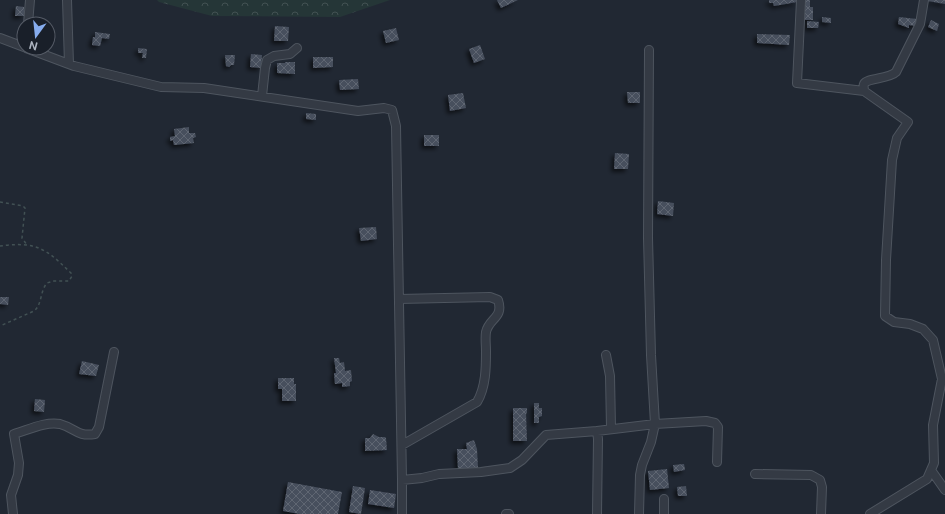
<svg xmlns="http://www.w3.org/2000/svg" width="945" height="514" font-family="'Public Sans',sans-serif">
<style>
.forest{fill:url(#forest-crowns)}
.building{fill:url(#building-cross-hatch);filter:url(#shadow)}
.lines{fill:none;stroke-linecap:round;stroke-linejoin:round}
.minor-casing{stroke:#4e555f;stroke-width:10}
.path{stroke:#425154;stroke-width:1.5;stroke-dasharray:3 3;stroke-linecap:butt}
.minor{stroke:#343a44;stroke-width:8}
</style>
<defs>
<pattern id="forest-crowns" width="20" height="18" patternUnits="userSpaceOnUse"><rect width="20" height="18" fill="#253637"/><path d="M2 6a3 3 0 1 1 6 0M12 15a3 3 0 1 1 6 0" fill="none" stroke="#425152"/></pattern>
<pattern id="building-cross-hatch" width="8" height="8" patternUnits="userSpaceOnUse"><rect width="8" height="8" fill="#474f5d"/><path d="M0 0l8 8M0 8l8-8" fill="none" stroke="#5f6672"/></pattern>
<filter id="shadow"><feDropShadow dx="-3" dy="3" stdDeviation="2" flood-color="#0009"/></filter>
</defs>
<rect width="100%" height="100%" fill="#212833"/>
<path class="forest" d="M157,0H390L340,17L212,16L159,2Z"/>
<path class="building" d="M497,0H518L501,8Z
M769,0H796L797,2L774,6L773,3H769Z
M803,0H810V7H813V20H803Z
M928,0H945V4L928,1Z
M16,6L24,7V16H15Z
M822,17L831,18V23L822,22Z
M899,17L917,19L916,26L909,25V28L898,24Z
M931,20L939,24L937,31L928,27Z
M807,21L819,22L818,28H807Z
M275,26L289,27L288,41H274Z
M396,28L399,40L386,43L383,31Z
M95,32L110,34L109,39L102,38L100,46L92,45L93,37H95Z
M757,34L790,35L789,45L757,43Z
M480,45L485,59L474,63L469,49Z
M138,48L147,49L146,58H142L143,53H138Z
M251,54L262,55L261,68L250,67Z
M225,55H235L234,65H231L229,67L226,66Z
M313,57H333V67L313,68Z
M285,62H295V74L277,73V63H285Z
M358,79L359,89L340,90L339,80Z
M627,92H640V103H628Z
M463,93L466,108L450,111L448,95Z
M306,113L316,114V120L306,119Z
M189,127V133H195L196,137L193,138L194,143L174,145L173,140L170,141V137L175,136L174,129Z
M424,135H439V146H424Z
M615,153L629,154L628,169H614Z
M658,201L674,203L673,216L657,214Z
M376,227L377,239L361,241L359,228Z
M0,297H9L8,305L0,304Z
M334,358H339L340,363L344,362L345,371L351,370L352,381L350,382V386L342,387V383L335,384L334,373H336Z
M82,361L99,365L96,376L79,374Z
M278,378H294V384H296V401H282V389H278Z
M35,399L45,400L44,412L34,411Z
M534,403H539V408H542V416L539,417V423H534Z
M513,408H527V414L526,413L527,441H513Z
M373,434L379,437H385L386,438L387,450L365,451V438H370Z
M474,440L477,449L478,468L458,469L457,449H467L466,443Z
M684,464L685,470L674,472L673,465Z
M667,469L669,488L650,490L648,471Z
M288,482L342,492L338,514H300L283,511Z
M353,486L365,488L361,514L349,512Z
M686,486L687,496H678L677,487Z
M370,490L396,494L394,508L368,504Z"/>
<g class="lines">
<g class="minor-casing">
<path id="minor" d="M67,0L69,64
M801,0L797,83L864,91L908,122L897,138L892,160L886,260L885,316L894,322L910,324L923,329L933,340L942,379L933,425L934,463L927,479L870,514
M28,24L30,0
M0,38L24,47
M26,48L74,66L161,87L204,88L358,111L384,108L392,110L396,126L402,480V514
M864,91C864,88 863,86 864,84C867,78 889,79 896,72L920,24L924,0
M262,96L265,68L267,60L274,56L290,54L297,48
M399,299L490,297L498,300C504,318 489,318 486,332C485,338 486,345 486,351C486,367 486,387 477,402L402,445
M606,355L610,376L611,428
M597,431L598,439L597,514
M931,470L945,490
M755,474L811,475L820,480L822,487L821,514
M402,480L422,478L439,474L481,472L510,468L522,460L546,435L597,431L655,424L706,421L715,423L718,427L717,462
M664,499V514
M13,514L11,495L18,475L19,463L14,434C28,430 46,421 60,424C75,428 77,437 95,434L99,427L114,352
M506,514H509
M639,514L640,475L642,465L651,442L655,424L651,355L648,238L649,50"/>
</g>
<path class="path" d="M0,202L23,206L25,208L22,238L27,245
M0,246C8,245 17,244 26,245C46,247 57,260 71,273L72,276L69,281H54L47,283C40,291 42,305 34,311L0,326"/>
<use href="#minor" class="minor"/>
</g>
<g transform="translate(36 36) rotate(195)"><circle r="19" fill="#191f29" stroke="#555b66"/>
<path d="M0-3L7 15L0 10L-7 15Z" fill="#86acee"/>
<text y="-6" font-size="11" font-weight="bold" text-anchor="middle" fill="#aeb5c1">N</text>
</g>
</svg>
